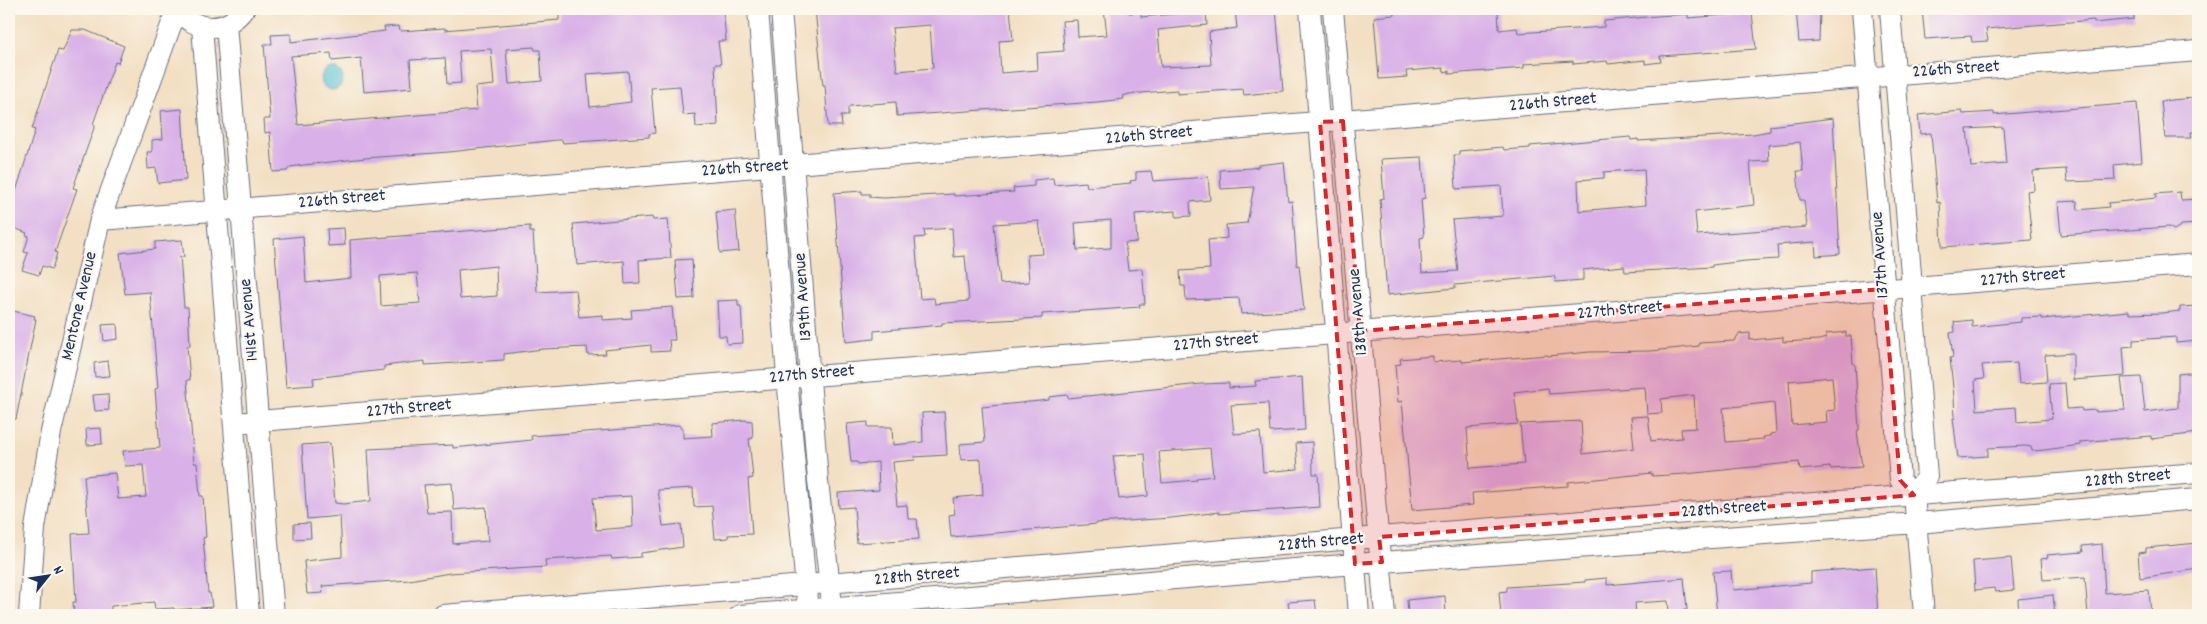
<svg xmlns="http://www.w3.org/2000/svg" width="2207" height="624" font-family="Dekko,sans-serif">
<style>
.water{fill:#5ac4d5;stroke:#3a7a9a}
.building{fill:#d9b1e8;fill-rule:evenodd}
.lines{fill:none;stroke-linecap:round;stroke-linejoin:round}
.minor-casing{stroke:#676d81;stroke-width:22}
.minor{stroke:#fff;stroke-width:20}
.marked{fill:#d62828;fill-opacity:0.2;stroke:#d62828;stroke-width:4;stroke-dasharray:10 6;stroke-linejoin:round}
.labels{text-anchor:middle;dominant-baseline:central;stroke-width:4.5;stroke-linejoin:round;paint-order:stroke}
.street-label{font-size:18px;fill:#1b2f5e;stroke:#fbf7ec}
</style>
<rect width="100%" height="100%" fill="#fbf7ec"/>
<filter id="ink" filterUnits="userSpaceOnUse"><feTurbulence type="fractalNoise" baseFrequency=".02" numOctaves="2"/><feDisplacementMap in="SourceGraphic" scale="10" xChannelSelector="R" yChannelSelector="G"/><feConvolveMatrix kernelMatrix="1 2 1 2 8 2 1 2 1" color-interpolation-filters="sRGB"/></filter>
<filter id="wash" filterUnits="userSpaceOnUse"><feTurbulence type="fractalNoise" baseFrequency=".0096" numOctaves="4" result="noise"/><feDisplacementMap in="SourceGraphic" scale="20" xChannelSelector="R" yChannelSelector="G"/><feGaussianBlur stdDeviation="1.12" result="paint"/><feColorMatrix in="noise" values="0 0 0 0 0 0 0 0 0 0 0 0 0 0 0 0 0 1.4 0 .05"/><feComposite in="paint" operator="in"/></filter>
<g filter="url(#wash)">
<rect width="100%" height="100%" fill="#f3dfc3"/>
<path class="water" d="M321 79a11 11 0 1 1 22 0a11 11 0 1 1-22 0Z"/>
<g id="blocks">
<path class="building" d="M591,9H723L726,41H718L721,64H715L718,125L696,127L695,114L683,115L680,86L651,88L655,133L649,134V137L563,143L562,140H557L449,152L365,158L304,165L290,167L287,171L273,172L270,132L265,133L264,119H270L264,44H272L271,35L291,34V42L385,31L384,27L398,26L401,31L445,28V30L559,20V13ZM534,47L535,50H540L542,81L509,84L506,49ZM491,49L494,85L475,87L477,110L298,125L291,56L331,53L332,61L361,58L364,92L412,88L410,60L445,58L447,84L461,83L459,51ZM628,71L631,102L590,107L587,74Z
M815,9H1010L1013,40L999,41L1001,73L1038,70L1037,53L1064,51L1062,21L1077,20L1078,37L1107,35L1104,9H1128L1129,13L1141,12V17L1206,11L1207,25L1158,30L1161,67L1211,65L1209,32L1237,28L1235,9H1276L1283,91L1244,95L1243,89L1177,94V90L1129,94L1123,96L1124,99L1097,102L897,116L896,102L850,106L848,108V116H841L842,126H828L825,85H823L821,69ZM930,25L933,68L897,71L892,28Z
M1393,9H1498L1499,30L1517,28L1518,33L1604,27V21L1657,16L1688,14V18L1752,13L1756,49L1660,56L1661,62L1645,64V60L1608,64L1607,61L1573,64V61L1524,64V68L1449,74V71L1444,72L1443,68L1406,71L1407,77L1379,79L1374,17L1394,15Z
M1796,9H1817V11H1820L1819,41L1799,42Z
M1922,9H2134V19L2094,23V20L1986,29L1988,41L1972,42L1971,36L1925,39Z
M72,30H85L124,46L118,63L115,62L93,124L95,125L73,188L77,189L55,252L57,253L52,269L42,266L39,275L22,270L28,253L24,252L29,236L26,235L27,233L9,226V214L35,130L32,129L58,50L63,51Z
M2193,98H2198V132H2191L2192,138H2165L2161,101Z
M2137,103L2142,162L2114,165L2115,180L2067,182L2066,169L2033,171L2034,190L2027,191L2032,240L1942,247L1940,202L1937,203L1931,133L1920,134L1918,115L1962,111L1963,114L1994,112V115ZM2003,127L2006,164L1971,167L1967,129Z
M182,109L186,180L158,183L156,168L148,169L147,152H152V140L163,139L161,111Z
M1833,118L1840,254L1816,256L1815,242L1777,245L1778,259L1745,261L1712,265V267L1625,272L1624,266L1583,270V280L1556,282L1554,276L1455,285V288L1387,295L1380,199L1384,198L1381,159L1422,157L1425,198L1421,199L1424,237L1420,238L1422,273L1458,271L1452,220L1503,216L1501,186L1456,189L1454,155H1459V151L1503,147L1504,150L1530,148V146L1630,137L1631,140L1638,139V141L1753,134L1770,131V126ZM1800,142L1803,171H1797L1800,200H1804L1807,227L1697,235L1695,212L1754,205L1750,162L1769,161L1768,145ZM1644,169L1646,205L1579,211L1578,180L1604,178V172Z
M1284,162L1288,202L1292,201L1297,266L1299,265L1304,310L1241,314L1239,298L1186,300L1185,286H1181L1180,271L1210,269L1208,240L1227,238L1226,225L1247,223L1254,187L1221,189L1220,170L1251,168L1258,167V165Z
M1151,171L1153,181L1208,177L1210,200L1190,202L1191,216L1176,217V211L1135,214L1137,242L1125,243L1128,270L1142,269L1145,304H1139L1140,307L1042,314V318L942,323V325L874,331V339L846,342L834,193L862,191V194H870V197L884,198L954,194V196L1014,192L1013,188L1034,186V180L1053,178L1054,185L1086,182L1087,187L1131,183L1130,181L1136,180V172ZM1111,220V248L1077,250L1075,223ZM1039,221L1043,254L1027,255L1029,282L1000,284L994,224ZM952,228L954,257L965,256L969,301L935,304L934,298L920,299L915,238L925,237L924,230Z
M2180,192L2181,200L2198,199V224L2182,225L2174,230L2169,227L2061,235L2058,202L2077,201L2078,210L2109,207L2108,203L2156,198L2155,194Z
M735,210L739,251L720,253L716,212Z
M652,217L653,220L668,219L671,258L639,260L640,283L625,284L624,261L577,265L573,224Z
M530,226V232H533L537,292L576,290L579,317L603,315V320L632,318L631,310L672,307L675,340H669L670,351L651,352V345L605,350L606,354L588,355L587,347L543,349L504,354V360L425,365V361L384,366V370L313,378L314,385L286,387L274,239L303,236L306,283L351,278L350,240ZM496,266L497,296L460,299L458,270ZM417,273L420,303L381,306L380,276Z
M344,228L345,245L328,246L327,229Z
M182,240L184,257H180L184,307H188L190,346H187L190,380H187L194,463H197L200,496H203L206,537L203,538L208,593H210L212,607L174,610V608L155,609L154,602L111,606V615H74L73,602H76L72,534L89,533L84,476L115,473L118,499L146,497L143,465L125,466L123,451L160,448L155,389L158,388L150,292L125,294L120,253L155,249V242Z
M692,259L694,298L678,299L675,260Z
M738,300V306H741L743,343L727,344L726,336H719L717,301Z
M2198,306V341L2176,343V337L2133,340V346L2123,347L2125,376L2073,380V353L2045,355L2047,382L2019,384L2017,363L1982,365L1984,379L1975,380L1977,410L2016,407L2017,422L2052,419L2049,384L2065,383L2067,409L2081,408L2082,411L2096,410V412L2125,410L2121,378L2141,377L2145,412L2178,408V374L2198,372V433L2151,439V436L2080,442V445L2044,450L2032,451L2031,447L2025,446L1988,448V456L1958,458L1953,418H1955L1954,397L1950,358L1953,357L1950,333L1955,332L1954,322L1972,320V327L2021,322V318L2042,317V319L2129,311V314L2162,313L2180,311V307Z
M9,310L35,316L34,319H36L16,419H9Z
M117,324L118,339L104,341L102,325Z
M1846,332V336H1851L1853,364H1855L1859,430L1857,431L1862,467L1830,469V467L1800,470L1799,462L1686,474L1652,476V473L1568,482V486L1472,493L1473,505L1412,510L1402,401L1398,402L1395,365L1401,364L1400,359L1433,356V362L1462,360V362L1548,355V356L1590,352L1651,351L1699,346V343L1734,341L1739,334L1750,333V340L1783,337V342L1819,340L1826,338V334ZM1832,377L1835,410L1826,411L1827,422L1792,425L1789,381ZM1645,387L1647,414L1662,413L1661,399L1694,395L1696,428L1681,429L1682,438L1651,441L1648,416L1631,417L1634,448L1583,454L1581,421L1520,424L1524,464L1470,468L1467,428L1518,424L1514,392L1548,388L1549,394ZM1774,402L1776,433L1770,434V436L1763,437L1764,439L1726,442L1723,408Z
M108,361L110,376L95,377L94,363Z
M1302,377L1305,430L1270,432L1268,403L1231,405L1234,434L1260,432L1263,472L1298,469L1296,443L1312,442L1313,474H1318L1320,507L1219,514V512L1171,518L1097,523V524L951,537L949,515L955,514L953,498L983,495L981,459L961,460L960,444L985,442L982,407L1049,400V397L1067,395L1068,398L1201,384L1229,383V388L1256,386L1255,381ZM1210,448L1213,476L1196,478L1197,480L1162,483L1159,452ZM1145,454L1148,496L1119,499L1113,456Z
M108,394L109,410L95,411L93,395Z
M944,412L947,455L914,457L915,460L893,462L897,506L907,505L908,519H917L919,539L857,543L854,507L839,508L838,493L879,490L878,462L858,464L857,462H851L847,424L868,422V427H892L893,445L923,442L922,413Z
M744,420L752,421L753,438L749,439L753,478L748,479L752,534L728,535V538L715,539L712,506L694,507L693,488L658,490L663,526L681,524L683,547L641,553V557L612,559L611,556L545,560L546,567L450,573L409,580L322,586L323,593L307,594L304,561L342,557V552L340,516L307,519L302,445L330,443L335,503L343,504L371,501L368,449L453,445V448L532,440L531,436L680,425V428H683V438L713,436L712,423ZM452,483L454,510L486,507L488,541L453,544L452,512L427,513L424,485ZM632,496L633,527L596,530L593,498Z
M101,428L102,444L87,445L86,429Z
M310,523L311,538L294,539V524Z
M2198,543V569L2140,578L2138,553L2146,552V548Z
M2102,544L2105,593L2149,590L2151,615H2088L2085,577L2043,580L2041,559L2048,558L2047,555L2083,552L2082,546Z
M2011,558L2014,590L1995,592L1994,588L1975,590L1973,561Z
M1875,567L1878,615H1717L1713,572L1731,571L1733,590L1811,583V572Z
M1607,578V585L1684,578L1687,610L1669,611L1668,601L1635,603L1636,615H1501L1499,592L1507,591V587L1585,582V580Z
M2053,595L2055,615H2019L2018,599Z
M1445,596L1446,615H1408L1407,600Z
M1315,600L1317,615H1290L1288,602Z"/>
</g>
</g>
<g filter="url(#ink)">
<use href="#blocks" fill-opacity="0" stroke="#676d81" stroke-width="1"/>
<g class="lines">
<g class="minor-casing">
<path id="minor" d="M758,9L787,377L807,600
M781,9L818,481L831,596
M1310,9L1359,615
M1333,9L1385,615
M1862,9L1900,480L1914,495L1924,615
M1890,9L1927,476L1914,495
M226,24L274,615
M202,27L249,615
M100,220L2198,51
M234,423L2198,264
M29,615L35,528L51,432L100,220L177,9C195,32 226,34 244,9
M443,615L1379,537L2198,473
M740,615L1355,564L1917,523L2198,499"/>
</g>
<use href="#minor" class="minor"/>
</g>
</g>
<path class="marked" d="M1343,121L1360,331L1884,289L1900,480L1914,495L1379,537L1382,562L1355,564L1320,122Z"/>
<g class="labels">
<g class="street-label">
<text transform="translate(1956 70) rotate(-4)">226th Street</text>
<text transform="translate(1553 103) rotate(-5)">226th Street</text>
<text transform="translate(1149 136) rotate(-5)">226th Street</text>
<text transform="translate(745 169) rotate(-4)">226th Street</text>
<text transform="translate(342 200) rotate(-5)">226th Street</text>
<text transform="translate(1881 255) rotate(-94)">137th Avenue</text>
<text transform="translate(2023 278) rotate(-5)">227th Street</text>
<text transform="translate(804 297) rotate(-94)">139th Avenue</text>
<text transform="translate(80 306) rotate(-77)">Mentone Avenue</text>
<text transform="translate(1620 311) rotate(-5)">227th Street</text>
<text transform="translate(1359 312) rotate(-95)">138th Avenue</text>
<text transform="translate(250 320) rotate(-95)">141st Avenue</text>
<text transform="translate(1216 343) rotate(-5)">227th Street</text>
<text transform="translate(812 375) rotate(-5)">227th Street</text>
<text transform="translate(409 409) rotate(-5)">227th Street</text>
<text transform="translate(2128 479) rotate(-5)">228th Street</text>
<text transform="translate(1724 510) rotate(-4)">228th Street</text>
<text transform="translate(1321 543) rotate(-5)">228th Street</text>
<text transform="translate(917 577) rotate(-5)">228th Street</text>
</g>
</g>
<rect width="2207" height="624" fill="none" stroke="#fbf7ec" stroke-width="30"/>
<g transform="translate(48 576) rotate(60)" stroke="#fbf7ec" stroke-width="4" paint-order="stroke">
<path d="M0-4L9 19L0 12L-9 19Z" fill="#1b2f5e"/>
<text y="-8" font-size="14" font-weight="bold" text-anchor="middle" fill="#1b2f5e">N</text>
</g>
</svg>
